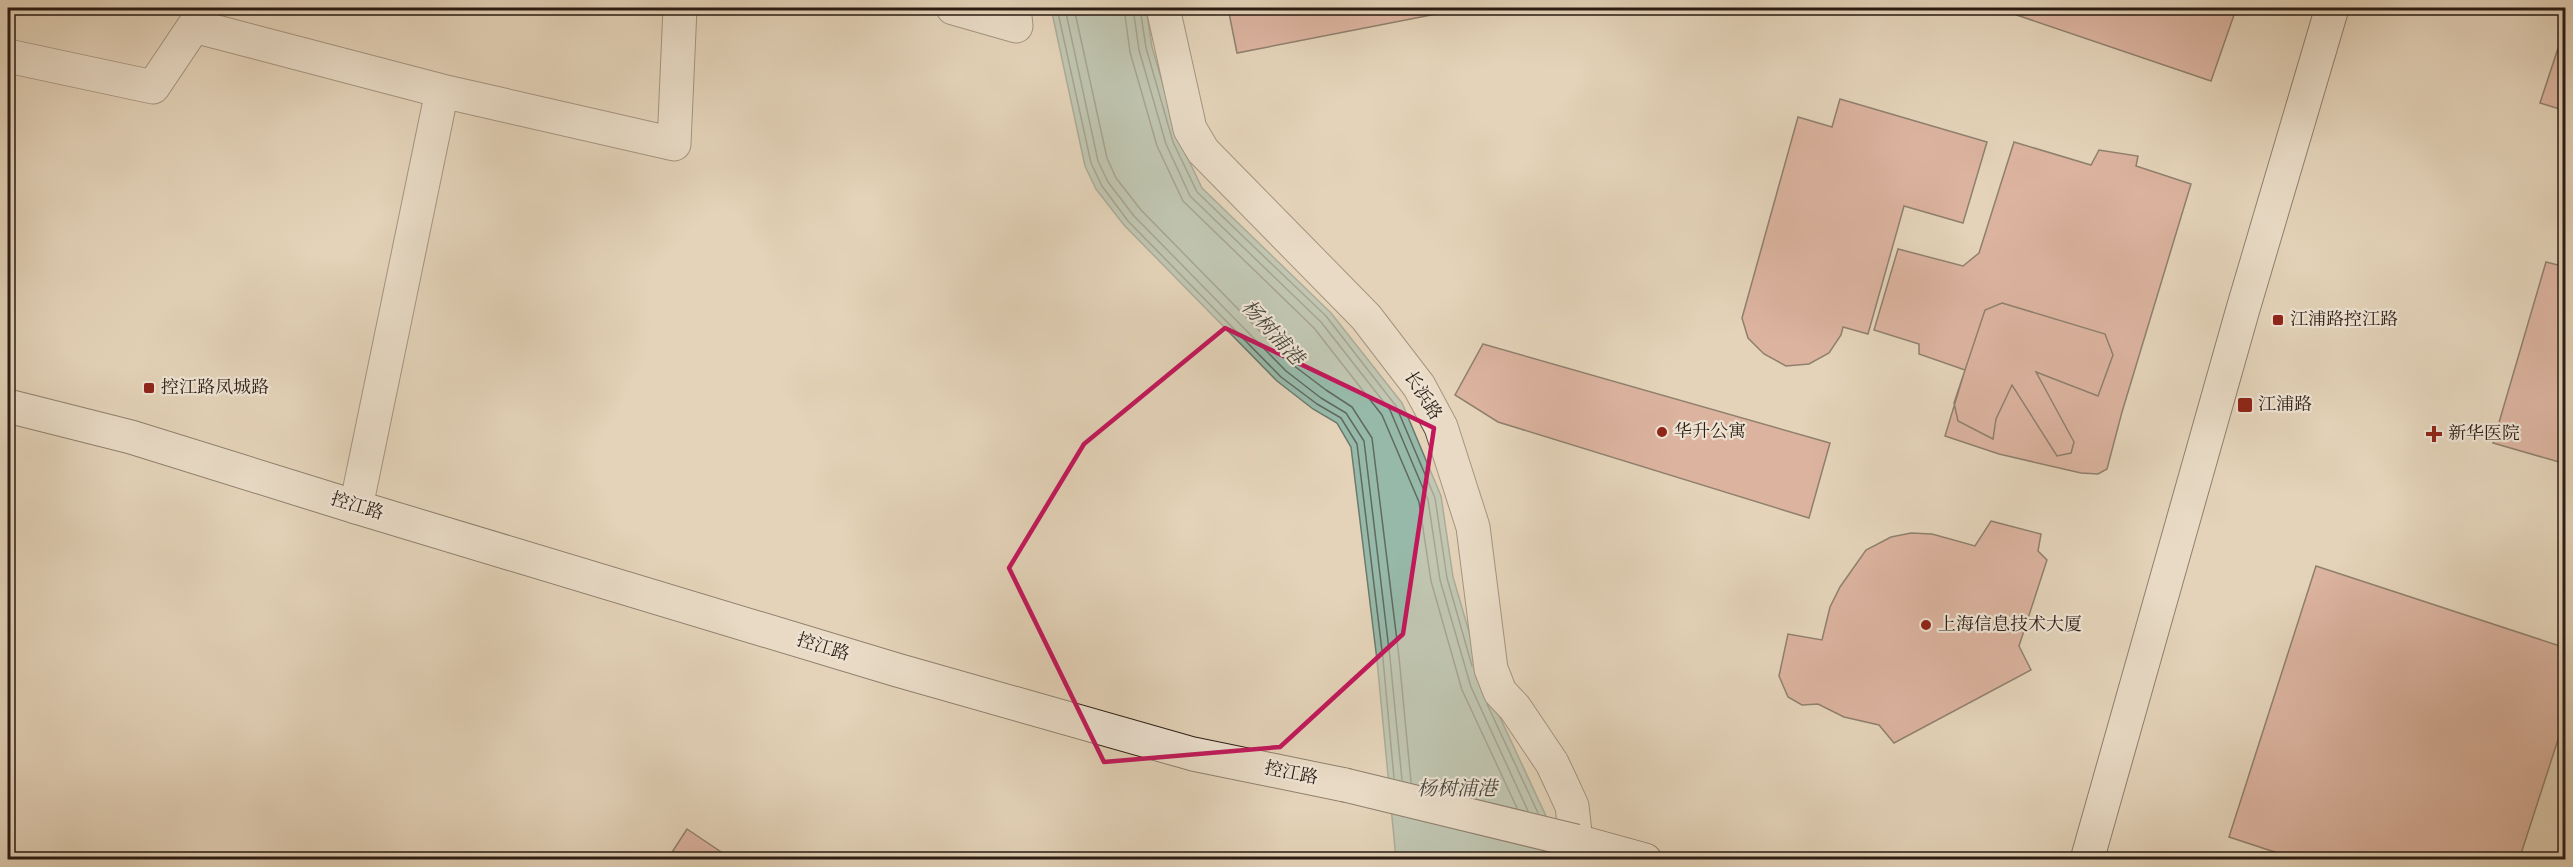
<svg xmlns="http://www.w3.org/2000/svg" width="2573" height="867" font-family="'IM FELL English','Noto Serif SC',serif">
<style>
.water{fill:#97b9a9;stroke:#6b7a6d;stroke-width:1.5}
.lines{fill:none;stroke-linecap:round;stroke-linejoin:round}
.shore{stroke:#606a5e;stroke-width:1.5}
.building{fill:#d18d7f;stroke:#291b12;stroke-width:1.5}
.minor-casing{stroke:#58493c;stroke-width:35}
.secondary-casing{stroke:#291b12;stroke-width:35}
.minor{stroke:#ede2d2;stroke-width:33}
.secondary{stroke:#ede2d2;stroke-width:33}
.secondary-bridge-casing{stroke:#291b12;stroke-width:35;stroke-linecap:butt}
.secondary-bridge{stroke:#ede2d2;stroke-width:33}
.marked{fill:none;stroke:#c2185b;stroke-width:4.5;stroke-linejoin:round}
.poi-dot{fill:#8f2418;stroke:#ede2d2;stroke-width:2}
.labels{text-anchor:middle;dominant-baseline:central;stroke-width:4.5;stroke-linejoin:round;paint-order:stroke}
.poi-label{font-size:18px;fill:#291b12;stroke:#ede2d2;text-anchor:start}
.street-label{font-size:18px;fill:#291b12;stroke:#ede2d2}
.water-label{font-size:20px;font-style:italic;fill:#4a4a3f;stroke:#ede2d2}
</style>
<rect width="100%" height="100%" fill="#e4d3b9"/>
<filter id="stains"><feTurbulence type="fractalNoise" baseFrequency=".00333" numOctaves="4"/><feColorMatrix values="0 0 0 0 .2 0 0 0 0 .09 0 0 0 0 .02 0 0 0 .5 -.17"/></filter>
<radialGradient id="worn" r=".72"><stop offset=".6" stop-color="#630" stop-opacity="0"/><stop offset="1" stop-color="#630" stop-opacity=".3"/></radialGradient>
<path class="water" d="M1051,8H1146L1152,47L1179,140L1202,188L1331,313L1402,403L1441,496L1453,577L1484,683L1566,859H1396L1377,660L1351,447L1337,423L1313,409L1277,381L1124,225L1096,189L1085,166Z"/>
<g class="lines">
<path class="shore" d="M1057,8L1091,163L1102,186L1128,221L1281,377L1317,404L1341,418L1357,444L1383,659L1394,778
M1065,8L1098,161L1108,182L1134,216L1286,371L1321,398L1346,413L1364,441L1390,658L1402,780
M1074,8L1107,158L1116,178L1141,210L1293,365L1326,390L1352,407L1372,438L1399,657L1411,782
M1124,8L1130,52L1157,146L1183,201L1314,328L1382,415L1419,502L1431,581L1462,690L1517,808
M1133,8L1139,50L1166,144L1190,196L1321,322L1390,410L1428,500L1440,580L1471,687L1528,811
M1140,8L1146,48L1173,142L1197,192L1326,316L1396,406L1435,498L1447,578L1472,666
M1487,704L1538,813"/>
</g>
<path class="building" d="M1228,8H1467L1237,53Z
M2003,8H2220L2235,12L2211,81L2002,10Z
M2566,24V111L2540,103Z
M1840,99L1987,142L1963,223L1904,206L1868,334L1843,327L1841,335L1829,353L1809,364L1786,366L1764,354L1748,338L1742,318L1798,117L1832,127Z
M2014,142L2091,165L2099,150L2138,156L2136,166L2191,184L2122,412L2107,469L2098,474L2081,473L1999,454L1945,436L1965,370L1919,354V344L1874,330L1898,249L1963,266L1979,253Z
M2546,262L2566,267V464L2493,443Z
M2002,303L2105,334L2113,355L2098,396L2036,372L2074,442L2071,453L2057,456L2012,385L1996,419L1993,439L1958,421L1954,403L1985,310Z
M1483,344L1830,443L1809,518L1498,422L1455,395Z
M1991,521L2041,534L2038,551L2047,560L2019,646L2031,670L1894,743L1879,725L1844,717L1818,704L1802,705L1788,697L1779,676L1788,634L1822,640L1830,607L1840,587L1866,550L1891,537L1911,533L1932,534L1975,546Z
M2316,566L2566,648V715L2519,860H2299L2229,837Z
M687,829L733,860H667Z"/>
<g class="lines">
<g class="minor-casing">
<path id="minor" d="M953,8L1016,26L1014,8
M1163,8L1190,129L1203,151L1366,317L1419,386L1441,427L1473,527L1491,669L1500,692L1515,708L1552,763L1560,780L1572,806L1576,841
M8,56L153,87L194,26L442,91L356,507
M442,91L674,144L680,8"/>
</g>
<g class="secondary-casing">
<path id="secondary" d="M8,406L131,437L356,507L897,670L1193,754L1345,785
M1576,841L1645,860
M2087,860L2243,309L2332,8"/>
</g>
<use href="#minor" class="minor"/>
<use href="#secondary" class="secondary"/>
<g class="secondary-bridge-casing">
<path id="secondary-bridge" d="M1345,785L1576,841"/>
</g>
<use href="#secondary-bridge" class="secondary-bridge"/>
</g>
<path d="M0 0H2573V867H0ZM1225,328L1434,428L1403,634L1280,747L1104,762L1009,568L1084,444Z" fill="#e4d3b9" fill-opacity=".55" fill-rule="evenodd"/>
<path class="marked" d="M1225,328L1434,428L1403,634L1280,747L1104,762L1009,568L1084,444Z"/>
<g class="poi-dot">
<rect x="2272" y="314" width="12" height="12" rx="3"/>
<rect x="143" y="382" width="12" height="12" rx="3"/>
<rect x="2237" y="397" width="16" height="16" rx="3"/>
<circle cx="1662" cy="432" r="6"/>
<path d="M2431 425h6v6h6v6h-6v6h-6v-6h-6v-6h6z"/>
<circle cx="1926" cy="625" r="6"/>
</g>
<g class="labels">
<g class="poi-label">
<text x="2290" y="320">江浦路控江路</text>
<text x="161" y="388">控江路凤城路</text>
<text x="2258" y="405">江浦路</text>
<text x="1674" y="432">华升公寓</text>
<text x="2448" y="434">新华医院</text>
<text x="1938" y="625">上海信息技术大厦</text>
</g>
<g class="street-label">
<text transform="translate(1422 396) rotate(58)">长浜路</text>
<text transform="translate(357 507) rotate(17)">控江路</text>
<text transform="translate(823 648) rotate(17)">控江路</text>
<text transform="translate(1291 774) rotate(11)">控江路</text>
</g>
<g class="water-label">
<text transform="translate(1272 333) rotate(47)">杨树浦港</text>
<text x="1457" y="789">杨树浦港</text>
</g>
</g>
<rect width="2573" height="867" fill="none" stroke="#e4d3b9" stroke-width="30"/>
<rect x="9" y="9" width="2555" height="849" fill="none" stroke="#291b12" stroke-width="3"/>
<rect x="15" y="15" width="2543" height="837" fill="none" stroke="#291b12" stroke-width="1.5"/>
<rect width="100%" height="100%" filter="url(#stains)"/>
<rect width="100%" height="100%" fill="url(#worn)"/>
</svg>
